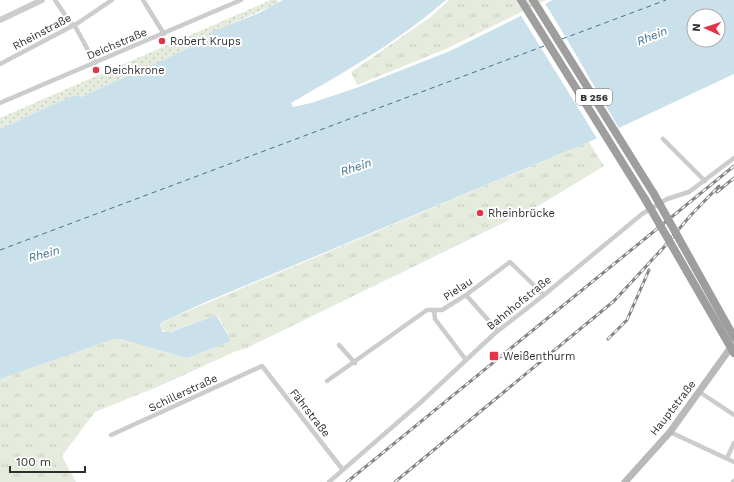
<svg xmlns="http://www.w3.org/2000/svg" width="734" height="482" font-family="'Work Sans',sans-serif">
<style>
.grass{fill:url(#grass-tufts)}
.park{fill:url(#park-dots)}
.water{fill:#cae0eb;fill-rule:evenodd}
.pier{fill:#fff}
.lines{fill:none;stroke-linecap:round;stroke-linejoin:round}
.ferry{stroke:#3e7390;stroke-width:1;stroke-dasharray:5 4;stroke-linecap:butt}
.minor{stroke:#ccc;stroke-width:4.5}
.tertiary{stroke:#ccc;stroke-width:6}
.secondary{stroke:#b9b9b9;stroke-width:7}
.trunk{stroke:#9e9e9e;stroke-width:8}
.rail-casing{stroke:#848484;stroke-width:3}
.rail{stroke:#fff;stroke-width:1.5;stroke-dasharray:4.5;stroke-linecap:butt}
.trunk-bridge{stroke:#9e9e9e;stroke-width:8}
.poi-dot{fill:#e33448;stroke:#fff;stroke-width:1.5}
.labels{text-anchor:middle;dominant-baseline:central;stroke-width:4;stroke-linejoin:round;paint-order:stroke}
.shield{fill:#fff;stroke:#6d6d6d;stroke-width:1}
.shield-label{font-size:10px;font-weight:bold;fill:#2f2f2f}
.street-label{font-size:11px;fill:#2f2f2f;stroke:#fff}
.poi-label{font-size:11px;fill:#2f2f2f;stroke:#fff;text-anchor:start}
.water-label{font-size:12px;font-style:italic;fill:#3e7390;stroke:#fff}
</style>
<defs>
<pattern id="grass-tufts" width="24" height="20" patternUnits="userSpaceOnUse"><rect width="24" height="20" fill="#e6ecdd"/><path d="M3 7l-1-3M5 7V3M7 7l1-3M15 17l-1-3M17 17v-4M19 17l1-3" fill="none" stroke="#c6cbbe"/></pattern>
<pattern id="park-dots" width="8" height="8" patternUnits="userSpaceOnUse"><rect width="8" height="8" fill="#e6ecdd"/><path d="M2 2h.1M6 6h.1" fill="none" stroke="#c6cbbe" stroke-width="1.8" stroke-linecap="round"/></pattern>
</defs>
<rect width="100%" height="100%" fill="#fff"/>
<path class="grass" d="M449,0H546L446,49L357,85L351,72L429,18Z
M589,142L604,166L540,205L245,349L236,351L162,385L95,412L62,456L76,482H0V379L114,339H120L187,358L229,342L231,340L218,316H213L167,333L160,328L162,322Z"/>
<path class="park" d="M271,0H277L279,3L212,32L213,37L81,97L74,95L0,129V118Z"/>
<path class="water" d="M283,0H446C399,41 345,72 291,103L293,107L311,103L356,88L450,51L553,0H734V74L589,142L206,302L162,322L160,326L163,332H171L216,315L231,340L229,342L187,358L120,339H114L0,379V129L74,95L81,97L213,37L211,32L259,13ZM694,16H718V40H694Z"/>
<path class="pier" d="M544,2L559,26L620,130L598,140L520,14Z"/>
<g class="lines">
<path class="ferry" d="M562,39L666,0
M0,250L544,46"/>
<path class="minor" d="M55,0L69,21L76,28L95,63
M143,0L164,34
M0,64L78,23L112,0
M0,103L241,0
M663,139L705,181
M466,295L498,331
M434,310L435,319L466,360
M339,345L355,363
M327,381L427,310H442L466,295L510,262L544,295
M701,393L734,415
M670,432L734,462
M111,435L262,366L343,470
M727,458L734,443
M329,482L420,403L494,334L544,295L642,214L667,199L689,192L734,158
M733,482L734,481"/>
<path class="tertiary" d="M0,20L42,0"/>
<path class="secondary" d="M625,482L670,432L734,343"/>
<path class="trunk" d="M521,0L645,199
M533,0L654,194
M726,323L734,337"/>
<g class="rail-casing">
<path id="rail" d="M717,192L734,178
M659,253L690,216L719,186
M608,339L627,320L649,270
M347,482L734,166
M395,482L614,301L662,249"/>
</g>
<use href="#rail" class="rail"/>
<path class="trunk-bridge" d="M654,194L726,323
M645,199L734,353"/>
</g>
<g class="poi-dot">
<circle cx="162" cy="41" r="4"/>
<circle cx="96" cy="70" r="4"/>
<circle cx="480" cy="213" r="4"/>
<rect x="489" y="351" width="10" height="10" rx="2"/>
</g>
<g class="labels">
<rect class="shield" x="576" y="89" width="36" height="16" rx="3"/>
<g class="shield-label">
<text x="594" y="97">B 256</text>
</g>
<g class="street-label">
<text transform="translate(42 32) rotate(-28)">Rheinstraße</text>
<text transform="translate(117 44) rotate(-23)">Deichstraße</text>
<text transform="translate(458 289) rotate(-34)">Pielau</text>
<text transform="translate(519 303) rotate(-39)">Bahnhofstraße</text>
<text transform="translate(183 393) rotate(-25)">Schillerstraße</text>
<text transform="translate(673 408) rotate(-52)">Hauptstraße</text>
<text transform="translate(310 413) rotate(52)">Fährstraße</text>
</g>
<g class="poi-label">
<text x="170" y="41">Robert Krups</text>
<text x="104" y="70">Deichkrone</text>
<text x="488" y="213">Rheinbrücke</text>
<text x="503" y="356">Weißenthurm</text>
</g>
<g class="water-label">
<text transform="translate(652 36) rotate(-22)">Rhein</text>
<text transform="translate(356 167) rotate(-18)">Rhein</text>
<text transform="translate(44 254) rotate(-15)">Rhein</text>
</g>
</g>
<g transform="translate(706 28) rotate(273)"><circle r="19" fill="#ffffff" stroke="#acacac"/>
<path d="M0-3L7 15L0 10L-7 15Z" fill="#e33448"/>
<text y="-6" font-size="11" font-weight="bold" text-anchor="middle" fill="#2f2f2f">N</text>
</g>
<path d="M10 466v6h75v-6" fill="none" stroke="#2f2f2f" stroke-width="2"/>
<text x="16" y="466" font-size="12" fill="#2f2f2f" stroke="#ffffff" stroke-width="3" paint-order="stroke">100 m</text>
</svg>
